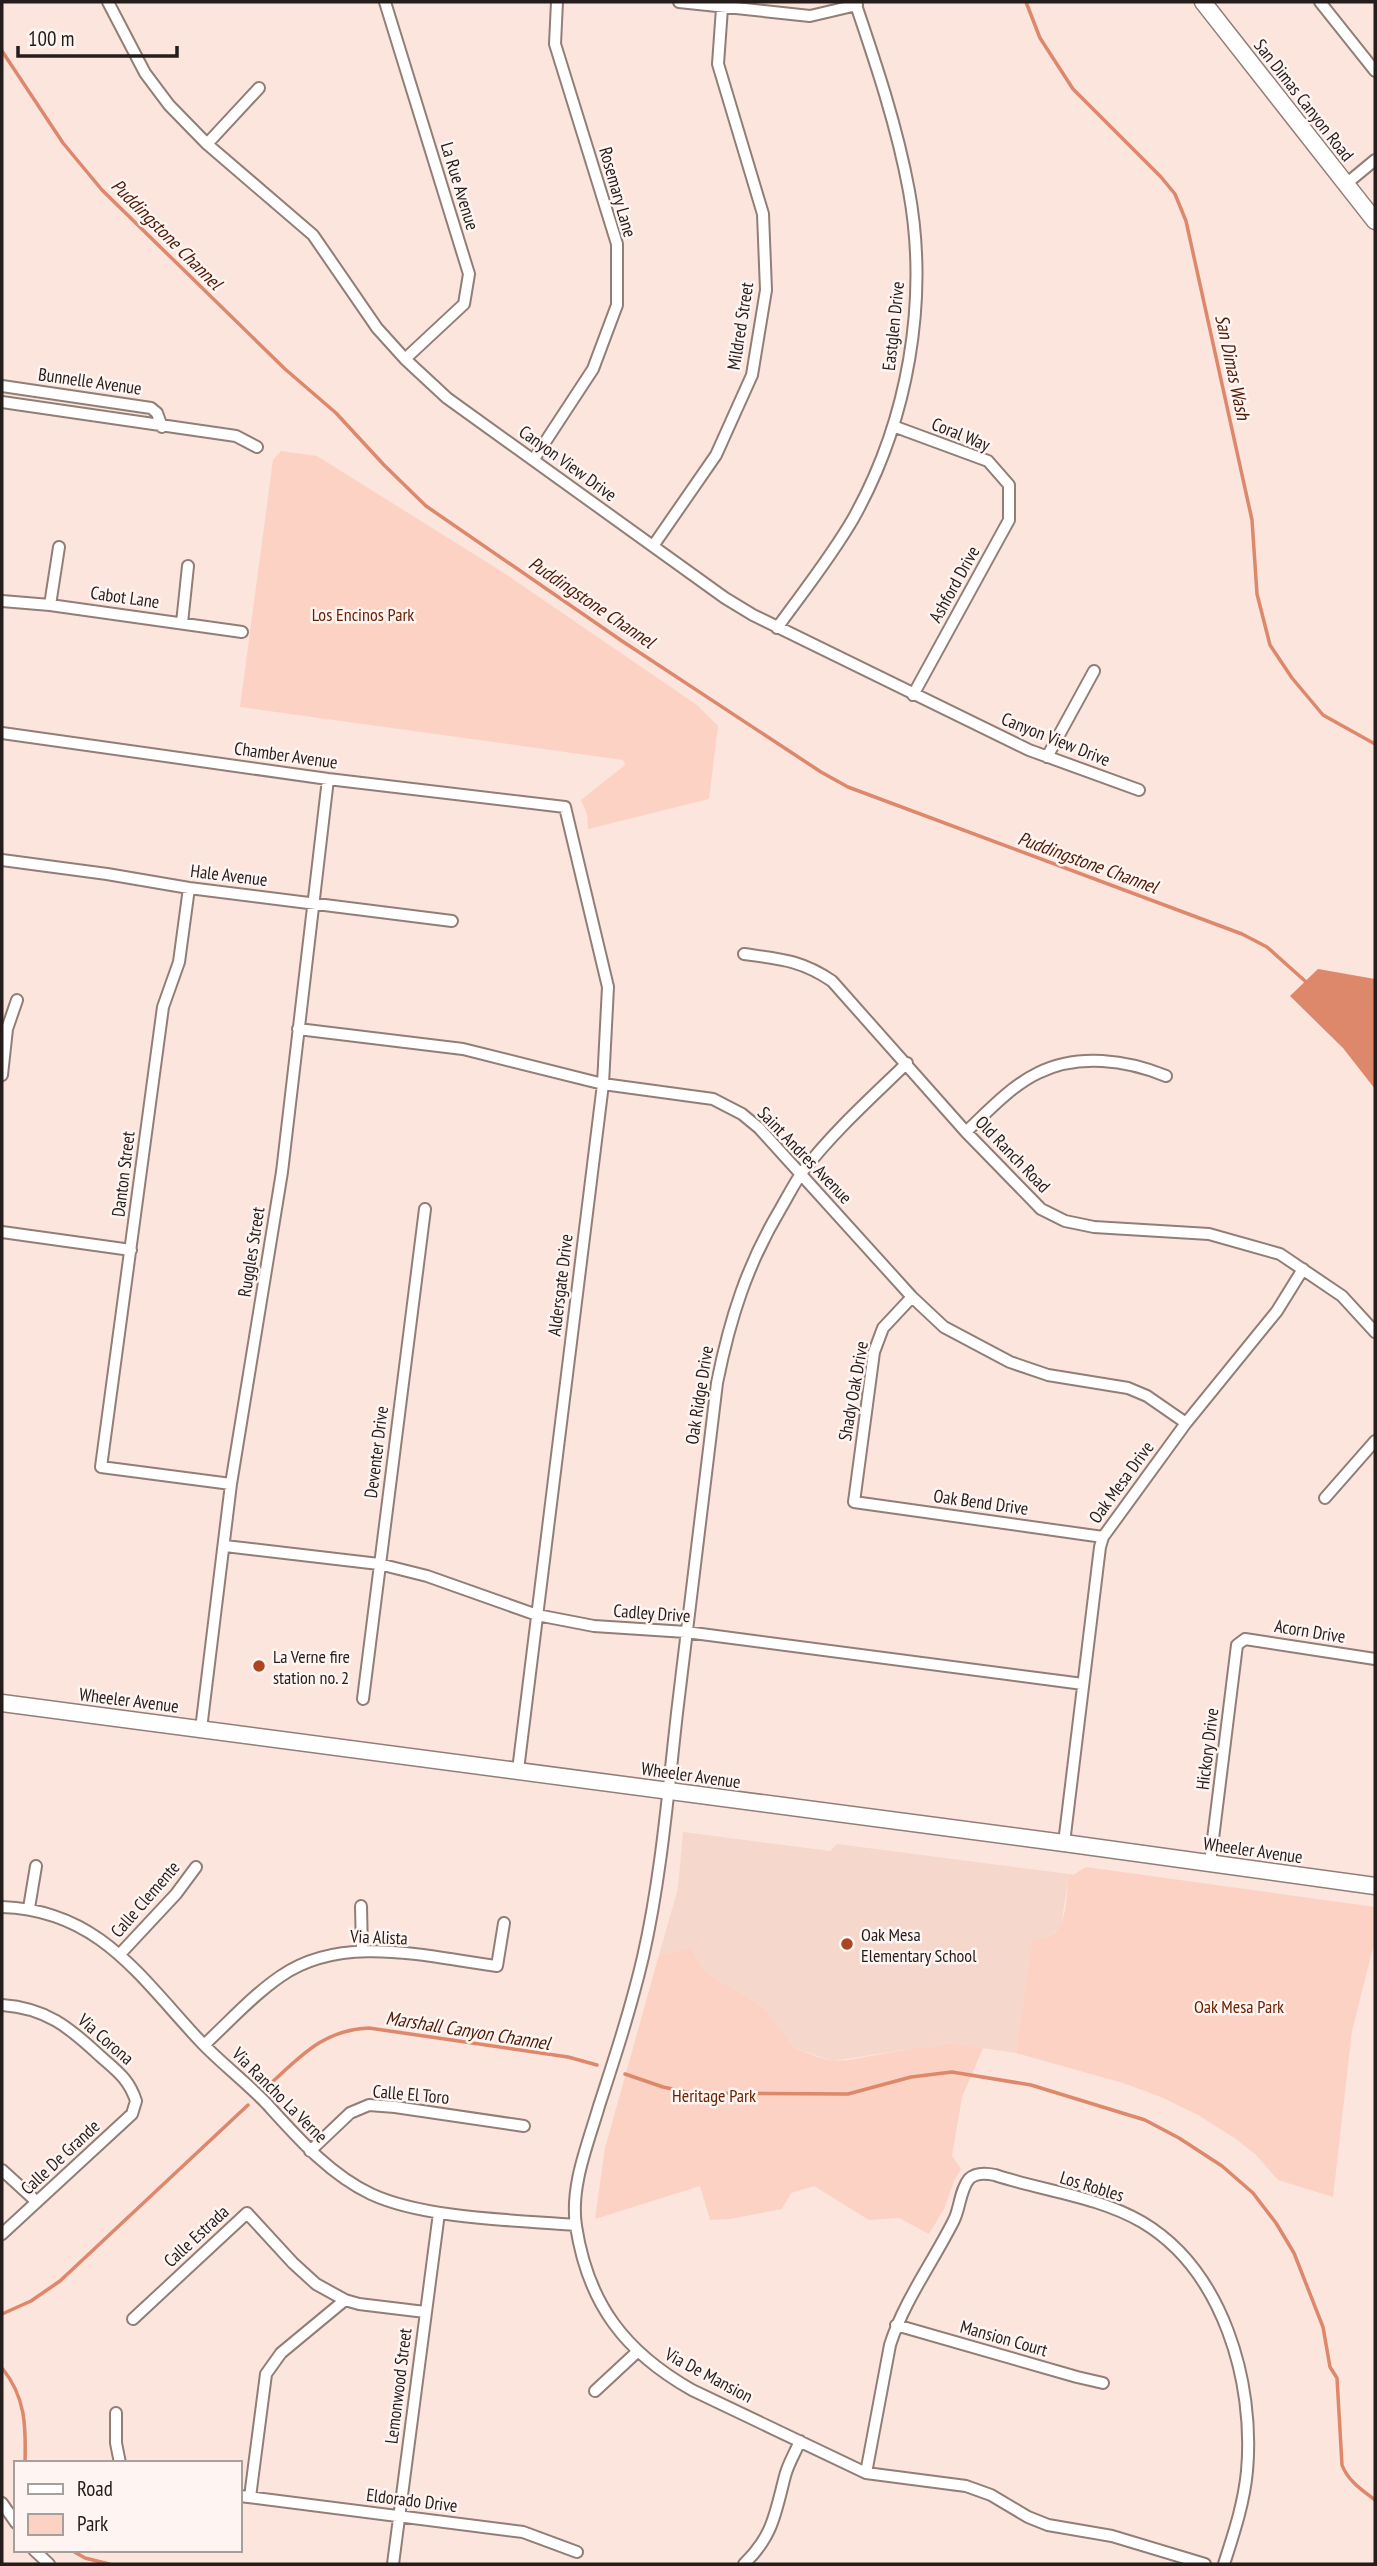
<svg xmlns="http://www.w3.org/2000/svg" width="1377" height="2566" font-family="'PT Sans Narrow',sans-serif">
<style>
.built{fill:#f5d7cc}
.green{fill:#fcd2c4}
.water{fill:#dd876b}
.lines{fill:none;stroke-linecap:round;stroke-linejoin:round}
.stream{stroke:#dd876b;stroke-width:3.5}
.street-casing{stroke:#917e77;stroke-width:14}
.secondary-casing{stroke:#917e77;stroke-width:19}
.street{stroke:#fff;stroke-width:10}
.secondary{stroke:#fff;stroke-width:16}
.poi-dot{fill:#ad4620;stroke:#fef5f2;stroke-width:2.5}
.labels{text-anchor:middle;dominant-baseline:central;stroke-width:5;stroke-linejoin:round;paint-order:stroke}
.street-label{font-size:18px;fill:#251d1b;stroke:#fef5f2}
.park-label{font-size:18px;fill:#6c2000;stroke:#fef5f2}
.poi-label{font-size:18px;fill:#251d1b;stroke:#fef5f2;text-anchor:start}
.water-label{font-size:19px;font-style:italic;fill:#4f1a06;stroke:#fef5f2}
</style>
<rect width="100%" height="100%" fill="#fbe5dd"/>
<path class="built" d="M683,1832L830,1851L837,1844L1069,1874L1061,1926L1047,1939L1032,1940L1016,2053L947,2043L933,2048H915L833,2061L794,2048L765,2008L704,1971L691,1948L659,1955L678,1888Z"/>
<path class="green" d="M281,451L317,456L501,571L697,705L718,726L709,799L588,829L587,814L581,800L625,765L623,760L240,707L273,460Z
M1086,1867L1375,1907V1940L1352,2031L1333,2197L1278,2180L1255,2154L1233,2137L1198,2115L1161,2097L1123,2083L1016,2053L1032,1939C1070,1942 1065,1901 1069,1874L1073,1875Z
M691,1948L704,1971L765,2008L794,2048L818,2057L833,2061L848,2060L915,2048H933L947,2043L983,2048L962,2097L952,2156L961,2169L954,2181L944,2209L929,2234L899,2218L869,2220L814,2186L791,2193L782,2209L730,2219L710,2220L700,2186L595,2219L605,2148L659,1955Z"/>
<path class="water" d="M1318,969L1375,979V1089L1343,1048L1290,996Z"/>
<g class="lines">
<path class="stream" d="M1026,2L1040,38L1073,89L1161,177L1175,194L1186,221L1252,520L1257,594L1270,645L1292,678L1323,715L1375,744
M2,51L63,143L102,190L285,369L336,413L384,465L426,506L622,641L821,772L848,787L1242,934L1267,947L1305,981
M625,2074L663,2087L691,2093L848,2094L911,2077L952,2072L1031,2085L1145,2120L1179,2138L1222,2166L1253,2193L1276,2223L1294,2253L1323,2327L1330,2367L1337,2378L1342,2465C1348,2481 1362,2490 1375,2500
M269,2085C301,2056 323,2030 369,2028L568,2057L597,2065
M2,2314L31,2301L60,2281L248,2105
M2,2368C26,2397 26,2427 25,2463
M71,2550L85,2558L109,2564"/>
<g class="street-casing">
<path id="street" d="M108,2L145,73L169,105L207,144L313,235L377,328L405,359L447,398L725,598L753,615L1029,750L1139,790
M385,2L469,274L464,304L405,359
M679,2L810,16L857,5
M1320,2L1375,71
M207,144L259,88
M1346,184L1375,160
M2,386L151,408L157,413L162,427
M2,402L236,436L257,447
M893,426L988,461L1009,485V520L913,695
M534,459L593,369L617,305V244L555,44L557,2
M653,546L716,455L752,375L766,290L763,214L718,64L722,8
M2,601L50,605L242,632
M50,605L59,547
M182,623L188,566
M777,628C803,592 831,557 853,519C908,421 929,301 909,191C897,126 876,64 855,2
M2,733L328,779L565,807L608,987L603,1084L518,1770
M1047,757L1094,671
M2,860L107,874L189,888L452,921
M189,888L179,962L163,1007L101,1467L231,1484
M744,954C780,959 801,960 832,981L966,1132L1041,1209L1065,1221L1094,1227L1209,1234L1280,1254L1342,1296L1375,1332
M298,1029L463,1049L603,1084L713,1099L742,1114L759,1128L912,1297L944,1327L1010,1362L1048,1375L1128,1388L1147,1396L1186,1423
M907,1063C871,1098 834,1131 803,1171C795,1182 788,1196 781,1208C747,1265 730,1318 717,1383C703,1493 690,1603 677,1713C668,1793 661,1878 643,1957C631,2008 615,2057 599,2106C588,2144 570,2186 576,2226C588,2304 625,2352 692,2390L866,2473L966,2486L991,2495L1028,2517L1048,2525L1112,2536L1205,2564
M2,1075L7,1029L17,1000
M966,1132C988,1111 1011,1086 1038,1073C1078,1053 1127,1060 1166,1076
M2,1232L131,1250
M912,1297L883,1328L874,1352L854,1502L1103,1537
M1325,1498L1375,1441
M225,1546L379,1564L427,1576L537,1615L594,1626L686,1632L1083,1684
M363,1699L425,1209
M201,1729L231,1484L282,1172L328,779
M1064,1843L1100,1547L1103,1537L1186,1423L1277,1311L1303,1269
M1210,1863L1237,1645L1245,1639L1375,1659
M361,1906L362,1951
M2,1907C99,1910 140,1977 201,2042C222,2064 246,2082 267,2104C298,2138 329,2174 371,2194C425,2219 516,2220 576,2225
M29,1908L36,1866
M120,1954L176,1894L196,1867
M2,2005C46,2008 69,2027 100,2056C117,2071 129,2079 136,2101L132,2114L2,2234
M204,2045C229,2022 253,1995 281,1976C343,1933 427,1957 497,1966L504,1923
M310,2151L350,2113L369,2105L395,2107L524,2126
M2,2170L37,2202
M133,2319L247,2213L293,2263L316,2284L345,2300
M896,2325L1077,2377L1103,2383
M595,2391L637,2352
M116,2413V2443L120,2463
M866,2473L890,2345C904,2301 933,2262 954,2220C960,2208 960,2190 969,2179C976,2172 986,2173 995,2175C1043,2191 1097,2196 1142,2222C1223,2270 1255,2382 1247,2471C1244,2503 1234,2533 1224,2564
M240,2496L523,2532L577,2552
M250,2497L266,2374L281,2353L345,2300L359,2304L425,2312
M2,2503L16,2523
M34,2550L49,2564
M393,2564L439,2213
M744,2564C773,2536 775,2514 785,2476C788,2464 795,2453 800,2441"/>
</g>
<g class="secondary-casing">
<path id="secondary" d="M1203,2L1375,221
M2,1703L1064,1843L1375,1886"/>
</g>
<use href="#street" class="street"/>
<use href="#secondary" class="secondary"/>
</g>
<g class="poi-dot">
<circle cx="259" cy="1666" r="7"/>
<circle cx="847" cy="1944" r="7"/>
</g>
<g class="labels">
<g class="street-label">
<text transform="translate(1304 100) rotate(52)">San Dimas Canyon Road</text>
<text transform="translate(460 186) rotate(73)">La Rue Avenue</text>
<text transform="translate(618 192) rotate(74)">Rosemary Lane</text>
<text transform="translate(740 326) rotate(-81)">Mildred Street</text>
<text transform="translate(893 326) rotate(-84)">Eastglen Drive</text>
<text transform="translate(90 381) rotate(8)">Bunnelle Avenue</text>
<text transform="translate(961 434) rotate(22)">Coral Way</text>
<text transform="translate(568 463) rotate(36)">Canyon View Drive</text>
<text transform="translate(954 584) rotate(-61)">Ashford Drive</text>
<text transform="translate(125 597) rotate(8)">Cabot Lane</text>
<text transform="translate(1056 739) rotate(22)">Canyon View Drive</text>
<text transform="translate(286 755) rotate(8)">Chamber Avenue</text>
<text transform="translate(229 875) rotate(7)">Hale Avenue</text>
<text transform="translate(1013 1154) rotate(46)">Old Ranch Road</text>
<text transform="translate(805 1155) rotate(46)">Saint Andres Avenue</text>
<text transform="translate(123 1174) rotate(-83)">Danton Street</text>
<text transform="translate(251 1252) rotate(-81)">Ruggles Street</text>
<text transform="translate(560 1285) rotate(-83)">Aldersgate Drive</text>
<text transform="translate(853 1391) rotate(-80)">Shady Oak Drive</text>
<text transform="translate(699 1395) rotate(-81)">Oak Ridge Drive</text>
<text transform="translate(376 1452) rotate(-83)">Deventer Drive</text>
<text transform="translate(1121 1482) rotate(-54)">Oak Mesa Drive</text>
<text transform="translate(981 1502) rotate(8)">Oak Bend Drive</text>
<text transform="translate(652 1613) rotate(4)">Cadley Drive</text>
<text transform="translate(1310 1631) rotate(9)">Acorn Drive</text>
<text transform="translate(129 1700) rotate(7)">Wheeler Avenue</text>
<text transform="translate(1207 1749) rotate(-83)">Hickory Drive</text>
<text transform="translate(691 1775) rotate(8)">Wheeler Avenue</text>
<text transform="translate(1253 1850) rotate(8)">Wheeler Avenue</text>
<text transform="translate(145 1899) rotate(-49)">Calle Clemente</text>
<text transform="translate(379 1937) rotate(2)">Via Alista</text>
<text transform="translate(106 2039) rotate(41)">Via Corona</text>
<text transform="translate(411 2094) rotate(5)">Calle El Toro</text>
<text transform="translate(280 2095) rotate(45)">Via Rancho La Verne</text>
<text transform="translate(60 2157) rotate(-43)">Calle De Grande</text>
<text transform="translate(1092 2186) rotate(17)">Los Robles</text>
<text transform="translate(196 2236) rotate(-43)">Calle Estrada</text>
<text transform="translate(1004 2338) rotate(16)">Mansion Court</text>
<text transform="translate(709 2375) rotate(28)">Via De Mansion</text>
<text transform="translate(398 2386) rotate(-83)">Lemonwood Street</text>
<text transform="translate(412 2500) rotate(7)">Eldorado Drive</text>
</g>
<g class="park-label">
<text x="363" y="614">Los Encinos Park</text>
<text x="1239" y="2006">Oak Mesa Park</text>
<text x="714" y="2095">Heritage Park</text>
</g>
<g class="poi-label">
<text x="273" y="1656">La Verne fire<tspan x="273" dy="21">station no. 2</tspan></text>
<text x="861" y="1934">Oak Mesa<tspan x="861" dy="21">Elementary School</tspan></text>
</g>
<g class="water-label">
<text transform="translate(167 234) rotate(45)">Puddingstone Channel</text>
<text transform="translate(1233 367) rotate(78)">San Dimas Wash</text>
<text transform="translate(592 602) rotate(34)">Puddingstone Channel</text>
<text transform="translate(1088 862) rotate(20)">Puddingstone Channel</text>
<text transform="translate(468 2030) rotate(9)">Marshall Canyon Channel</text>
</g>
</g>
<rect width="1377" height="2566" fill="none" stroke="#251d1b" stroke-width="7"/>
<rect x="14" y="2461" width="228" height="91" fill="#fef5f2" stroke="#a79f9c" stroke-width="2"/>
<rect x="28" y="2484" width="35" height="10" fill="#ffffff" stroke="#a79f9c" stroke-width="2"/>
<text x="77" y="2496" font-size="21" fill="#251d1b">Road</text>
<rect x="28" y="2514" width="35" height="21" fill="#fcd2c4" stroke="#a79f9c" stroke-width="2"/>
<text x="77" y="2531" font-size="21" fill="#251d1b">Park</text>
<path d="M18 46v10h159v-10" fill="none" stroke="#251d1b" stroke-width="3.5"/>
<text x="28" y="46" font-size="21" fill="#251d1b" stroke="#fef5f2" stroke-width="5" paint-order="stroke">100 m</text>
</svg>
